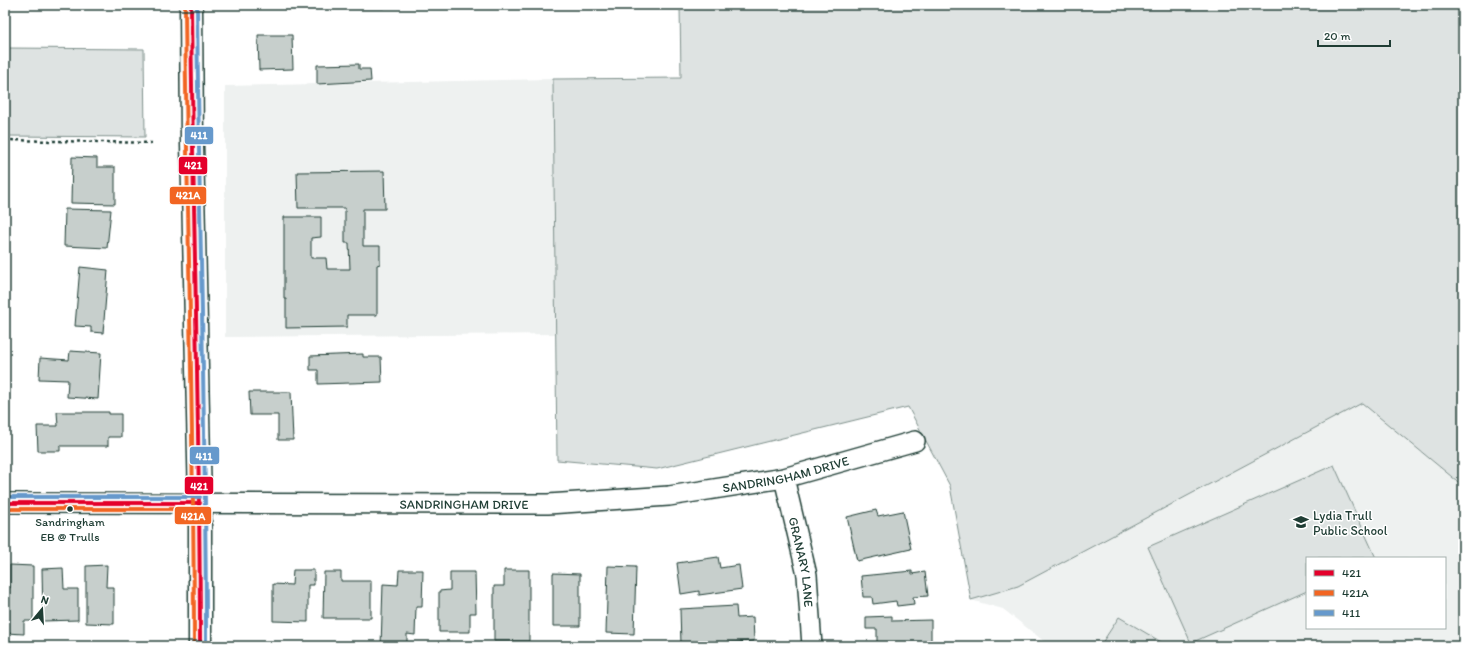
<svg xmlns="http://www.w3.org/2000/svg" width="1468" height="651" font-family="Itim,sans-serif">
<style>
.built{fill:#eef1f0;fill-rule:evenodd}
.green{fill:#dee3e2;stroke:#7e908b}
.building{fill:#c7cfcc;stroke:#1f3d34}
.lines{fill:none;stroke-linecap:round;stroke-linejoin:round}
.street-casing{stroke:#1f3d34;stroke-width:22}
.secondary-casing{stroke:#1f3d34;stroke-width:25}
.path{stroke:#1f3d34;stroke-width:2.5;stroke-dasharray:3 3;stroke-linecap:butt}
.street{stroke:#fff;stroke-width:19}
.secondary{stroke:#fff;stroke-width:22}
.bus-1-casing{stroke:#fff;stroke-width:7}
.bus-2-casing{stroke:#fff;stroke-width:7}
.bus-3-casing{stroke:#fff;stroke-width:7}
.bus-1{stroke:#e4002b;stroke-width:4}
.bus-2{stroke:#f26522;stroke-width:4}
.bus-3{stroke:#69c;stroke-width:4}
.bus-dot{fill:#1f3d34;stroke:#fff;stroke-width:1.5}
.labels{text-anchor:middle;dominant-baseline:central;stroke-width:3;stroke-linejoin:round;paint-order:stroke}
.bus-label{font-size:12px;fill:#1f3d34;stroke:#fff}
.street-label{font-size:13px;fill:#1f3d34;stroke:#fff}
.poi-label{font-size:13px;fill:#1f3d34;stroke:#fff;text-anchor:start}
.line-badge{stroke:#fff;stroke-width:1.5}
.badge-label{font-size:11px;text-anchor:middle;font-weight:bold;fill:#fff}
</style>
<rect width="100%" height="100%" fill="#fff"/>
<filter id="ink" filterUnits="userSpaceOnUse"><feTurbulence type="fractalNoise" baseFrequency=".025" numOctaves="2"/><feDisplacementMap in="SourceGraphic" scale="8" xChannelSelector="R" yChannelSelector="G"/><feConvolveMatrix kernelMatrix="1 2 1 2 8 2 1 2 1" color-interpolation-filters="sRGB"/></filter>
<g filter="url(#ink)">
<path class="built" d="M553,79L556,334L225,337V86Z
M1362,403L1463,486V646H1050L1003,609L971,600L1018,586ZM1307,558H1445V628H1307Z"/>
<path class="green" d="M680,5H1463V486L1362,403L1018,586L971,600L950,486L908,407L657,469L557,460L553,79L681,78Z
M5,48L144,49L145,137L5,136Z
M1334,465L1376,558H1307V591L1191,643L1148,547Z
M1119,617L1168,646H1100Z"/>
<path class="building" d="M337,5H385V8H337Z
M258,35H292L293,69L259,70Z
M359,64V69H370L371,81L317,84V65Z
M72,157L97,158V167H115V204L71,203Z
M384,171L385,209H363V246H380V264L377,265V315H347V327L286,328V299H284V217H321V237L311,238V258H326L327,269H350L349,243H345V208H298L297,172Z
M65,209L111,210L107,248L64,246Z
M80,267L108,270L103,333L91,332V327L75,326Z
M70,351L101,353L98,399L67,397L68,380L39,379L40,358L69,360Z
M363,354V357H381L382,382L318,384V370H310V356Z
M249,392H291L293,440H278V415H250Z
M57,412H109V414H121V437H108V446H60V451H38L37,426H58Z
M876,510L878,516L903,511L911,549L857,561L847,517Z
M718,557L720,568L739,565L742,589L699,595V591L681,594L677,563Z
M10,565L33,566V621H24V634L5,633V588H10Z
M107,565L106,587H114V624L86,623V566Z
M608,566L636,567L634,634L606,633Z
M63,568L64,589H78V620L43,621L42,569Z
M293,570H314V585H308V622L273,621V584L292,585Z
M399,570H423L422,607H416L415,635L407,634V646H381L383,584L398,585Z
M504,570H529V641H494V586H504Z
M912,571V574L925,572L928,596L913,597L914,604L897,606L896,601L873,604L872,597H863L861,576Z
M324,572H341V581H371V618H323Z
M450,572H475L476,613H470V632H439V591L450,590Z
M553,573L580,574V626H553Z
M736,606L737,618L753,617L754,641L681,645L680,609Z
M892,616V621L931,620V646H877V629H866V617Z"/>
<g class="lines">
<g class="street-casing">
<g id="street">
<path id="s1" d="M784,478L807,575L812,646"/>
<path id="s2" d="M5,503L548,504L669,496L784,478L915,441"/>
</g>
</g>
<g class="secondary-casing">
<path id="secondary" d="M191,5L192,144L200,503V646"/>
</g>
<path class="path" d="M5,140L153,143"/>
<use href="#street" class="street"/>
<use href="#secondary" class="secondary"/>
<g class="bus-1-casing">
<path id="bus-1" d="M191,5C193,219 200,432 200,646
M5,503H200"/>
</g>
<g class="bus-2-casing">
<path id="bus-2" d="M185,5C187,219 194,432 194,646
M5,509H200"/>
</g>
<g class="bus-3-casing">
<path id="bus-3" d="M197,5C199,219 206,432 206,646
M5,497H200"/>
</g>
<use href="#bus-1" class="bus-1"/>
<use href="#bus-2" class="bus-2"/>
<use href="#bus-3" class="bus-3"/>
</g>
</g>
<defs>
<g id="school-bare" transform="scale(1.2)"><path d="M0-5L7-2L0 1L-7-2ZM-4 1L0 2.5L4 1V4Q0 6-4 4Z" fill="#1f3d34" stroke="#fff" stroke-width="2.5" paint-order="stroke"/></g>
</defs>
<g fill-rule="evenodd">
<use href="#school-bare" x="1301" y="522"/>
</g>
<circle class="bus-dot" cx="70" cy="509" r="3.5"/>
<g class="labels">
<g class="bus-label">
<text x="70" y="522">Sandringham<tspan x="70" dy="15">EB @ Trulls</tspan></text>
</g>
<g class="street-label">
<text stroke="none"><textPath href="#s2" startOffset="783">SANDRINGHAM DRIVE</textPath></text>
<text stroke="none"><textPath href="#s2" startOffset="459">SANDRINGHAM DRIVE</textPath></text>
<text stroke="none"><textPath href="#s1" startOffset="86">GRANARY LANE</textPath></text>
</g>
<g class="poi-label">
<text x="1313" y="515">Lydia Trull<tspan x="1313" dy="15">Public School</tspan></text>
</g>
</g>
<g class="line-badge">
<rect x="184" y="126" width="30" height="19" rx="4" fill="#69c"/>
<rect x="178" y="156" width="30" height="19" rx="4" fill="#e4002b"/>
<rect x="169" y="186" width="38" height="19" rx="4" fill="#f26522"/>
<rect x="189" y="446" width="31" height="19" rx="4" fill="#69c"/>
<rect x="184" y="476" width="30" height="19" rx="4" fill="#e4002b"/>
<rect x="174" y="506" width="38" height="19" rx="4" fill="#f26522"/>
</g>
<g class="badge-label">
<text x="199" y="139">411</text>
<text x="193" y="169">421</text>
<text x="188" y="199">421A</text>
<text x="204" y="460">411</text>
<text x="199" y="490">421</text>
<text x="193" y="520">421A</text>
</g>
<rect width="1468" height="651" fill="none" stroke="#fff" stroke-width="20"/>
<rect x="10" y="10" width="1448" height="631" fill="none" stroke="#1f3d34" stroke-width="1.5" filter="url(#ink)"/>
<rect x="1306" y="557" width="140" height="72" fill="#ffffff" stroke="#a5b1ae"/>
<rect x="1314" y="570" width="20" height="6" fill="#e4002b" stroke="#a5b1ae"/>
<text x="1342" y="577" font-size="12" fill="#1f3d34">421</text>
<rect x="1314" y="590" width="20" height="6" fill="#f26522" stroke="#a5b1ae"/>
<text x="1342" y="597" font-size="12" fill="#1f3d34">421A</text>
<rect x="1314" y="610" width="20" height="6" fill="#6699cc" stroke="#a5b1ae"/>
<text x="1342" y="617" font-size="12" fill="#1f3d34">411</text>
<g transform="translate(42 609) rotate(18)" stroke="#ffffff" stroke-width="3" paint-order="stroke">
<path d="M0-3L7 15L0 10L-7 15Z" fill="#1f3d34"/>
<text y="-6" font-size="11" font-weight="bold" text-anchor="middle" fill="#1f3d34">N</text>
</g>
<path d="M1318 40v6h72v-6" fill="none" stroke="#1f3d34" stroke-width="2"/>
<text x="1324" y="40" font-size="12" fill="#1f3d34" stroke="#ffffff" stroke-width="3" paint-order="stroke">20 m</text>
</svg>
